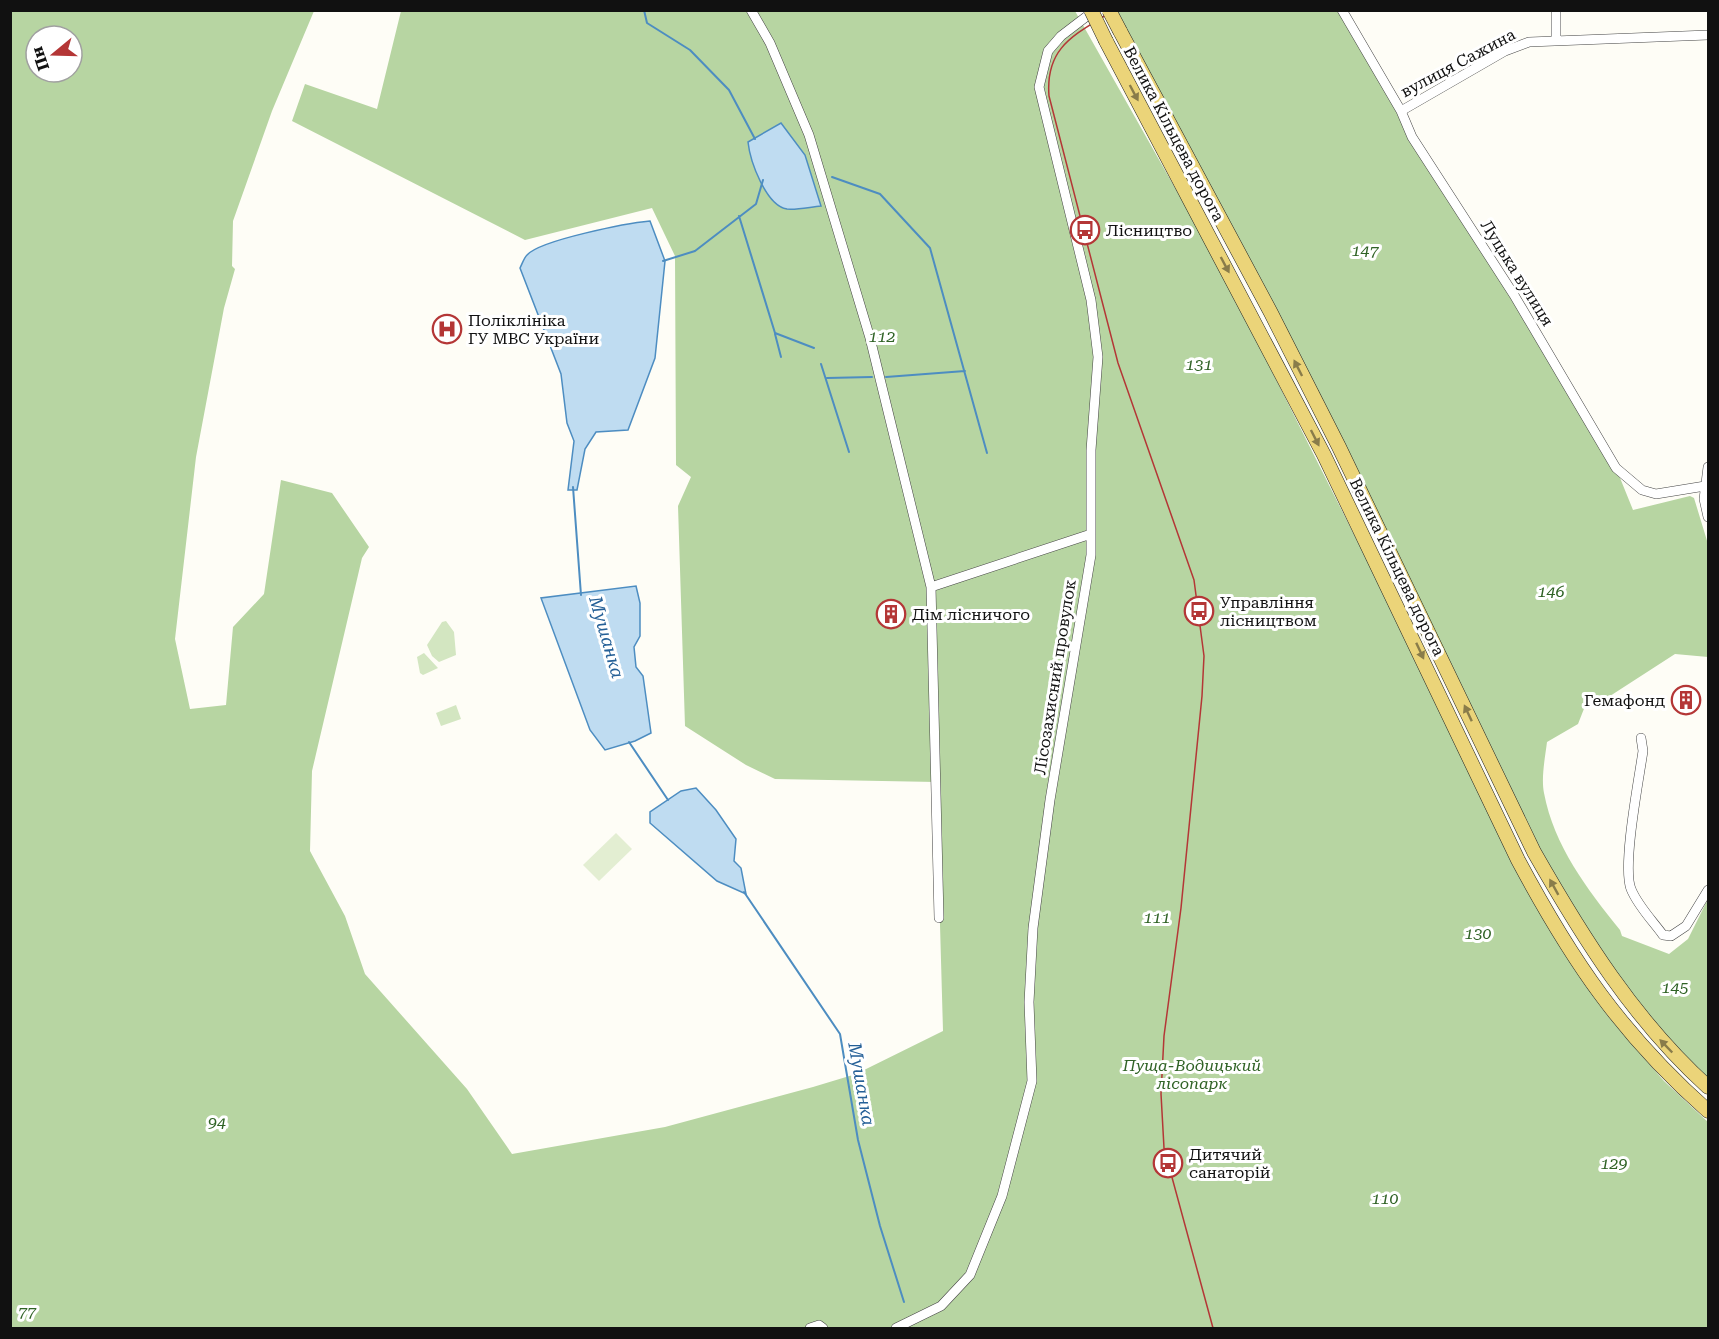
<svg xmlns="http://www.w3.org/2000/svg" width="1719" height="1339" font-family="'Roboto Serif',serif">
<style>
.green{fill:#d3e6c1}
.forest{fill:#b7d5a2;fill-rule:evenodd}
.pitch{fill:#e3eed2}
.water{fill:#bfdcf1;stroke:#4d8dc1;stroke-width:1.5}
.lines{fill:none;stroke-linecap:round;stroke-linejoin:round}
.stream{stroke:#4d8dc1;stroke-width:2}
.street-casing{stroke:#444;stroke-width:10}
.primary-casing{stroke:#222;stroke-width:15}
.street{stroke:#fff;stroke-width:9}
.primary{stroke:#ebd479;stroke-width:14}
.tram{stroke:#b43636;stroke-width:1.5}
.primary-bridge-casing{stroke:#222;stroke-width:15;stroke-linecap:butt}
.primary-bridge{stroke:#ebd479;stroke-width:14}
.oneway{fill:#897c4a}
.labels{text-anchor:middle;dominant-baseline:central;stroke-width:6;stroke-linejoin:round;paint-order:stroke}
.street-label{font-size:16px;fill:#111;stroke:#fff}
.poi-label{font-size:16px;fill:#111;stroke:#fff;text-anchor:start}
.park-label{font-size:16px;font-style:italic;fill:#306326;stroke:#fff}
.water-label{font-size:18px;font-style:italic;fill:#256097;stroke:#fff}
</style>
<rect width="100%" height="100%" fill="#fefdf6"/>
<path class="green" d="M446,621L454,632L456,655L439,662L432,656L427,645L442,622Z
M424,653L438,668L423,675L420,673L417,657Z
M456,705L461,719L441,726L436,713Z"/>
<path class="forest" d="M10,11H314L272,111L233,221L232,266L235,269L224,308L196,457L175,639L190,709L226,705L233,627L264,594L281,480L332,493L369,547L362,558L312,771L310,851L345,916L365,974L467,1089L512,1154L665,1127L813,1087L856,1074L943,1031L936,782L775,779L746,765L685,726L678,506L691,477L676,465L675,256L652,208L525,240L292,121L305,84L377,109L401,11H1075L1218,264L1422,670L1607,1015L1664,1081L1708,1122V1328H11ZM36,36H72V72H36Z
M1109,11H1342L1616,468L1633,510L1690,496L1694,498L1708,544V657L1675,654L1610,696L1587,701L1578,724L1547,742C1545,758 1541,778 1544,793C1554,846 1587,889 1620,930L1622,936L1669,954L1688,939L1708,899V1087L1665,1046L1567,910L1405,581Z"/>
<path class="pitch" d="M616,833L632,849L599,881L583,865Z"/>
<path class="water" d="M781,123L805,155L821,206C810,207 797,210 787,209C766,206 750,161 748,142Z
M650,221L665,261L655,358L628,430L596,432L585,449L577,490H568L574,441L567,423L561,374L520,268C522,264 524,258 527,255C540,240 628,223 650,221Z
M636,586L640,603V636L634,647L636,667L643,676L651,733L635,741L605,750L590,730L541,598Z
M696,788L716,810L736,839L734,861L741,868L746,894L717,881L650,823V812L681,791Z"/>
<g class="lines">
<path class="stream" d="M644,10L647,23L690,50L729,90L755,139
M832,177L880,194L930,248L987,453
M739,216L775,333L814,348
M663,261L695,251L756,204L763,180
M775,334L781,357
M821,364L849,452
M886,377L965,371
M827,378L872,377
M573,487L581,595
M629,742L668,800
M744,892L840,1034L858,1140L880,1226L904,1302"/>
<g class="street-casing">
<path id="street" d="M751,10L770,43L809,135L870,338L931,587L939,918
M1342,10L1401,111L1412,137L1514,295L1616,468L1642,490L1656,494L1705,486
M1556,10V39
M1401,111L1505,51L1529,42L1708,35
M1708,467L1704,499L1708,517
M931,587L1091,534
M1641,738L1643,751C1639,779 1622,866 1631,889C1638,906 1652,920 1663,935L1671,936L1686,926L1708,890
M810,1328L819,1325L823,1328
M896,1328L941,1306L970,1275L1002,1196L1032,1081L1029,1002L1033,928L1050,800L1091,555V450L1098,357L1091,300L1039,87L1048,51L1061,36L1095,10"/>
</g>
<g class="primary-casing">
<path id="primary" d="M1120,31L1271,313L1339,447L1534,852C1583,938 1634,1020 1708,1087
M1106,41L1324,455L1518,860C1572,961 1622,1035 1708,1111"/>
</g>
<use href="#street" class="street"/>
<use href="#primary" class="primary"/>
<path class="tram" d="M1114,10C1077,34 1045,45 1049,96L1118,363L1194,580L1204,656L1202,696L1181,908L1164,1036L1161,1094L1164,1148L1213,1328"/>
<g class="primary-bridge-casing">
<path id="primary-bridge" d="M1091,10L1106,41
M1109,10L1120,31"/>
</g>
<use href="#primary-bridge" class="primary-bridge"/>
</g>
<defs><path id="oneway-solid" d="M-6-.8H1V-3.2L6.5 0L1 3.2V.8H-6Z" transform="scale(1.5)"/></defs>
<g class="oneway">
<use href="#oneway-solid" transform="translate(1134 93) rotate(62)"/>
<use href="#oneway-solid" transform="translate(1225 265) rotate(62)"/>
<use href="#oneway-solid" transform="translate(1298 368) rotate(-117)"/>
<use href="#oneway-solid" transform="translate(1315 438) rotate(63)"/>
<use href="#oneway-solid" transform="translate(1420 651) rotate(65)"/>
<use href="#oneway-solid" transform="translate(1468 713) rotate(-115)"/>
<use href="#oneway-solid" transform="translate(1554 887) rotate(-119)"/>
<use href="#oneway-solid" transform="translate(1666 1046) rotate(-134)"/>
</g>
<defs>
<g id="bus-ring" transform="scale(1.5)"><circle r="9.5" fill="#fff" stroke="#b43636" stroke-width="1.5"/><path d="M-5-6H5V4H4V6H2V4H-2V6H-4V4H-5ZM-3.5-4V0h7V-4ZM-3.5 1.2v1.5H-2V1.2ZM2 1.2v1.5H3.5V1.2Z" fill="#b43636"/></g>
<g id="hospital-ring" transform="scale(1.5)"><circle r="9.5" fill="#fff" stroke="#b43636" stroke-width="1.5"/><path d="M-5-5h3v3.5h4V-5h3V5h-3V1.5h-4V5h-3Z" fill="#b43636"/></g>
<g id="building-ring" transform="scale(1.5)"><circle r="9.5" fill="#fff" stroke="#b43636" stroke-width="1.5"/><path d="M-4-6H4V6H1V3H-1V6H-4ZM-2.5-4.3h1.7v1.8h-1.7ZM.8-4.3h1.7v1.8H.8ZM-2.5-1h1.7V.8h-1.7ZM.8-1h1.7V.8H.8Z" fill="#b43636"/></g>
</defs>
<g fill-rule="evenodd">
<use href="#bus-ring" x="1085" y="230"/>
<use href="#hospital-ring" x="447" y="329"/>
<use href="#bus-ring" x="1199" y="611"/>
<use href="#building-ring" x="891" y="614"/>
<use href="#building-ring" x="1686" y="700"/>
<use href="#bus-ring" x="1168" y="1163"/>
</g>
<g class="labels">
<g class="street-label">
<text transform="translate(1458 63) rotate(-28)">вулиця Сажина</text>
<text transform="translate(1174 134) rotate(62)">Велика Кільцева дорога</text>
<text transform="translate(1517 273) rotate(58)">Луцька вулиця</text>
<text transform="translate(1397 567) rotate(64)">Велика Кільцева дорога</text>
<text transform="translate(1055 677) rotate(-81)">Лісозахисний провулок</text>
</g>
<g class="poi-label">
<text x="1106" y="230">Лісництво</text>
<text x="468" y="320">Поліклініка<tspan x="468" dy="18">ГУ МВС України</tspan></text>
<text x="1220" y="602">Управління<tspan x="1220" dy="18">лісництвом</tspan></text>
<text x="912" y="614">Дім лісничого</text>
<text x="1665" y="700" text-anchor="end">Гемафонд</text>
<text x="1189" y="1154">Дитячий<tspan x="1189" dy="18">санаторій</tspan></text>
</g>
<g class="park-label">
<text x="1365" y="250">147</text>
<text x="882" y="336">112</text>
<text x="1199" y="364">131</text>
<text x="1551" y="591">146</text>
<text x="1157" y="917">111</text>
<text x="1478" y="933">130</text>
<text x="1675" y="987">145</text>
<text x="1192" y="1065">Пуща-Водицький<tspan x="1192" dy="18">лісопарк</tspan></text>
<text x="217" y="1122">94</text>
<text x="1614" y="1163">129</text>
<text x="1385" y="1198">110</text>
<text x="27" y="1311">77</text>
</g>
<g class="water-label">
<text transform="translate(607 637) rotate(74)">Мушанка</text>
<text transform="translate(862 1084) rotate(80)">Мушанка</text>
</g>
</g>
<rect width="1719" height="1339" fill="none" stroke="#111111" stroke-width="24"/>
<g transform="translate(54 54) rotate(251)"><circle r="28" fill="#ffffff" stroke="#a0a0a0" stroke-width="1.5"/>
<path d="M0-4.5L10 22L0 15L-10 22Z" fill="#b43636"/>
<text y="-9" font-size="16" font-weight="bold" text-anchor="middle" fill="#111111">Пн</text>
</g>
</svg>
